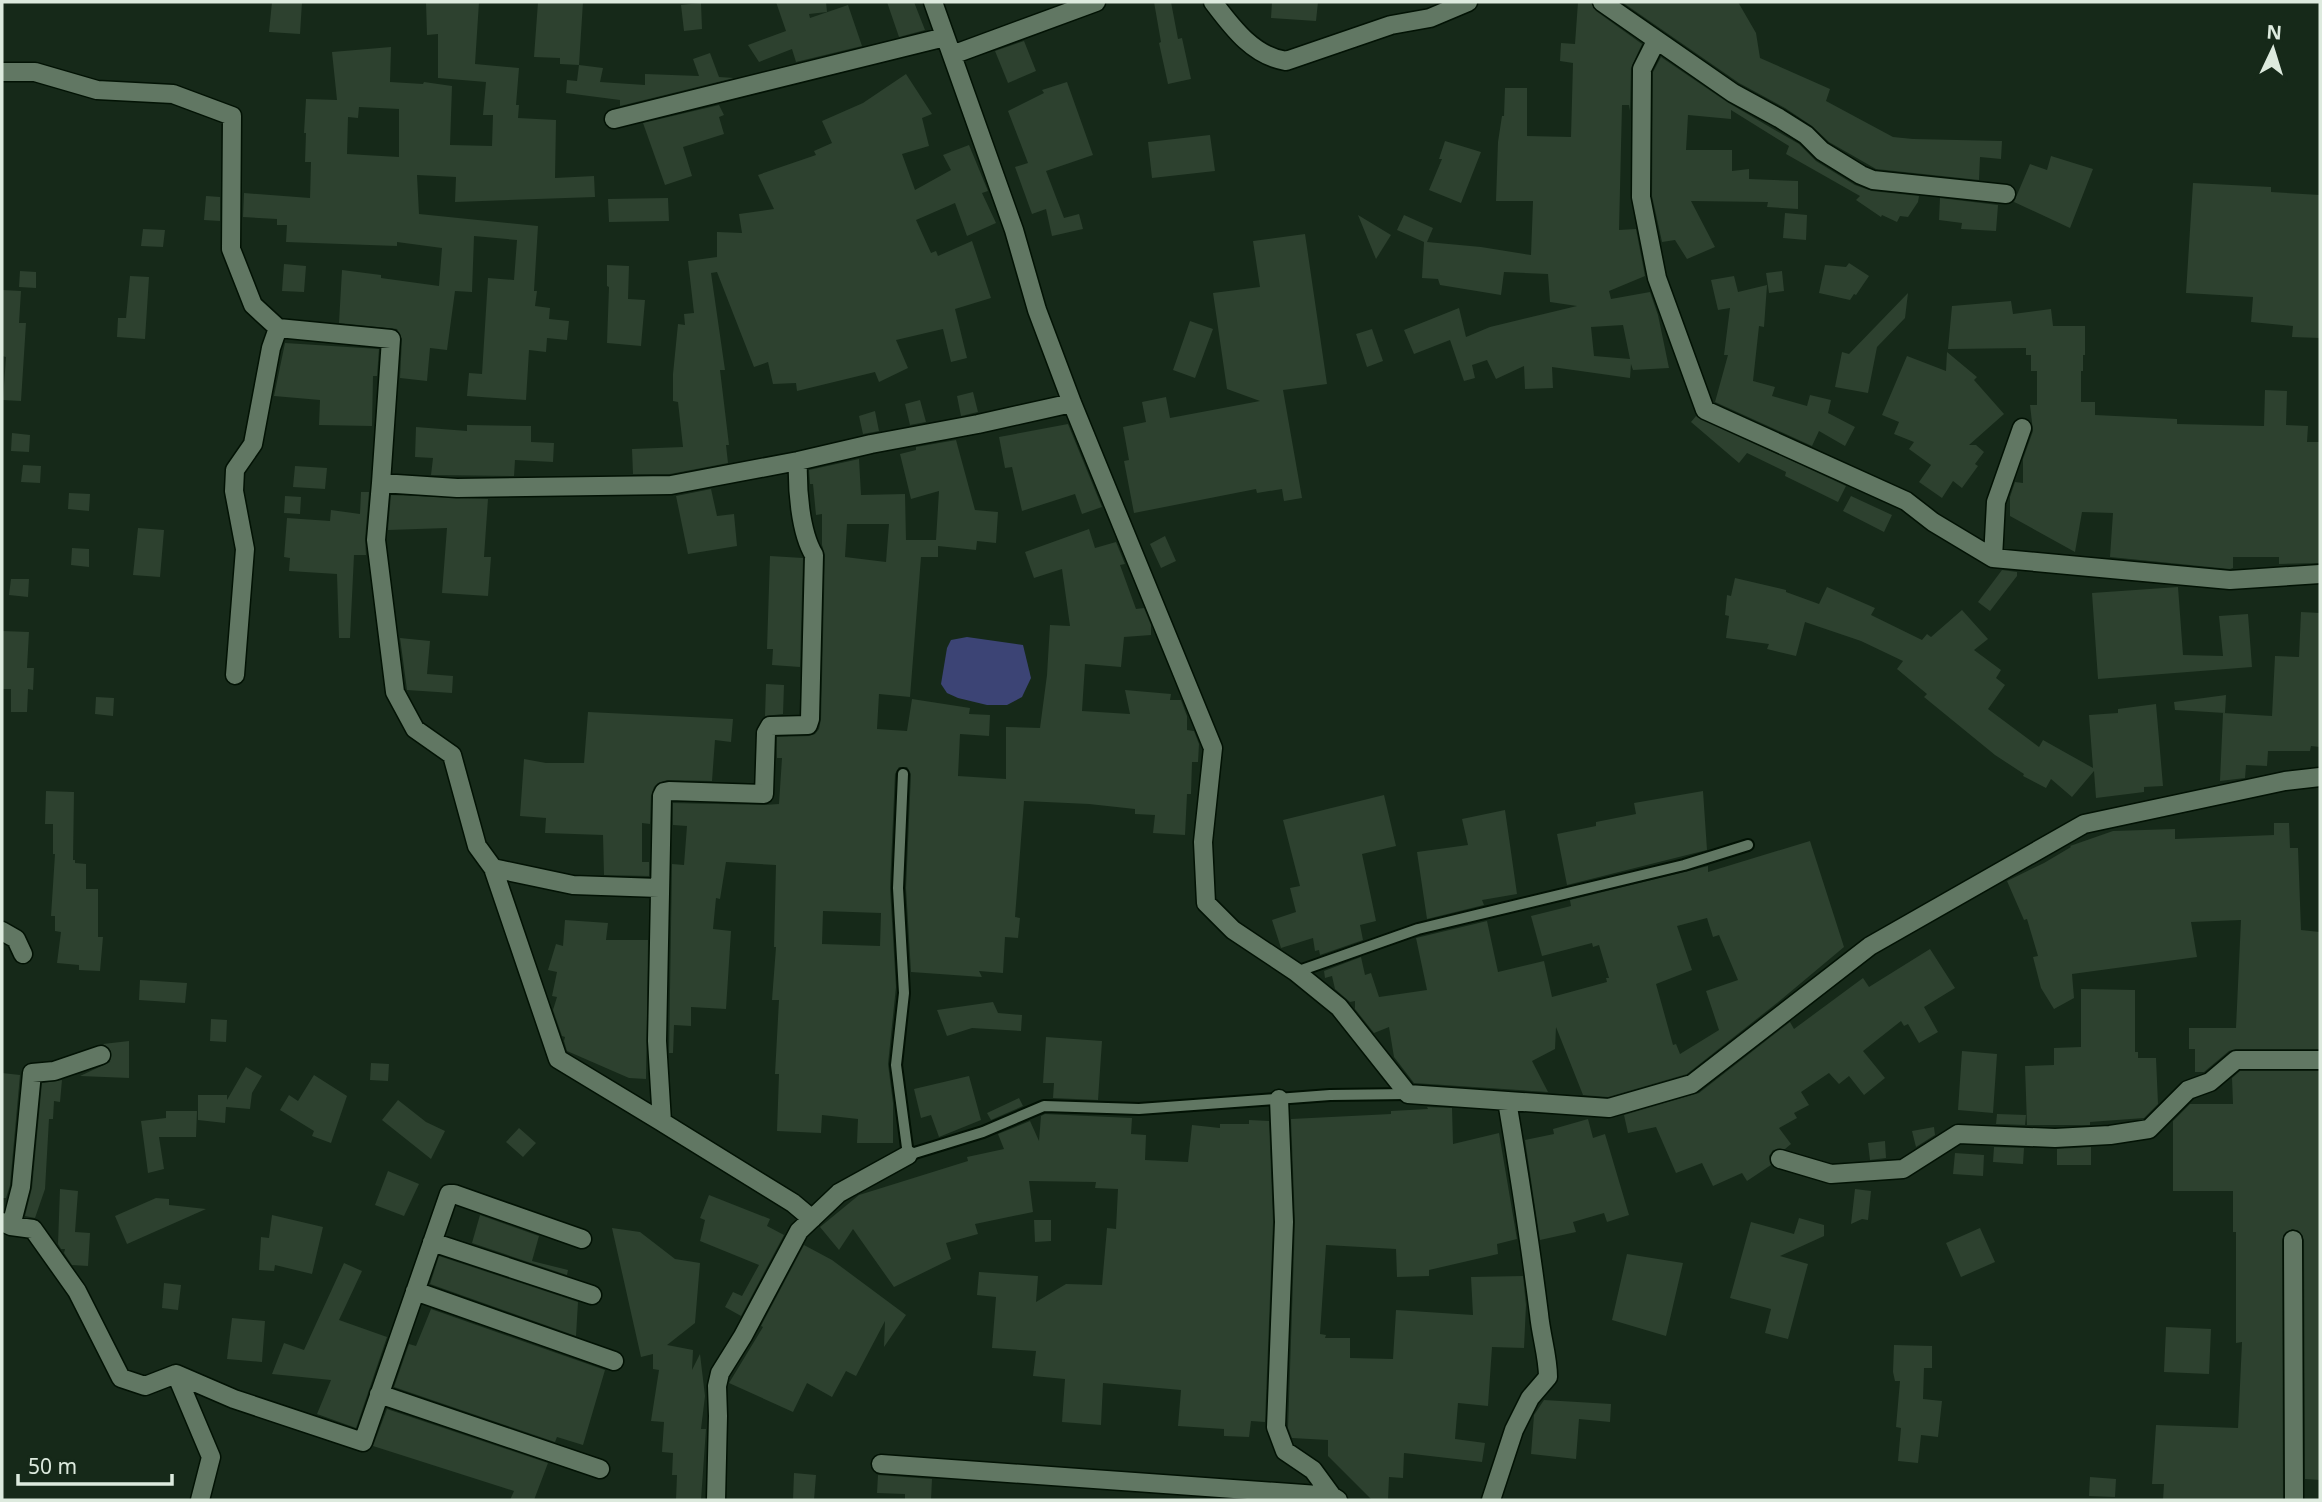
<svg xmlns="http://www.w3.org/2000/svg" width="2322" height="1502" font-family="'Noto Sans',sans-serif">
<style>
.water{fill:#3c4475}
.building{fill:#2d412f;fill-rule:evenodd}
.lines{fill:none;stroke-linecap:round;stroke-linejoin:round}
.lane-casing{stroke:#021204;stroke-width:14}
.street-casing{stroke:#021204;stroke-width:21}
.lane{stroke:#617763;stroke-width:10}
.street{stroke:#617763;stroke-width:18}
</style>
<rect width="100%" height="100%" fill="#162919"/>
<path class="water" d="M967,637L1023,645L1031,678L1022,697L1007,705H987L958,698L947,693L941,684L947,648L951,640Z"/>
<path class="building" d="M272,2H302L300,34L269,32Z
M426,2H479L475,64L519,68L516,105H519L518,118L556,120L555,178L594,176L595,197L455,202L456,177L417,175L419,214L538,226L534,291H537L535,306L550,308L549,319L569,321L567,340L547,338L546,352L529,350L526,400L467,396L469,373L482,374L488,278L514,280L517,240L474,236L472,292L455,291L447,350L430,348L427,381L400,378L402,339L397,329L339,323L342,270L381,275V278L439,286L442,248L397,242V246L286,242L287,225H277V219L243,217L244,193L310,198L311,162H305L306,133H304L306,99L337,100L332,52L391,47L390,82L423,84L424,82L452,86L450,145L492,146L493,115H483L486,82L438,78V34L427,35ZM359,107L399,109V157L347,154L348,117L358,118Z
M538,2H583L579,65L560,64V58L534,57Z
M776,2H826L827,12L809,14L810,18L848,5L862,46L796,62L792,49L759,62L748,45L786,31Z
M887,2H914L925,30L899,37Z
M1154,2H1171L1178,39L1182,38L1191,79L1168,84L1159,43L1161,42Z
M1272,2H1318L1316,21L1271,18Z
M1578,2H1591L1596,11L1642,44L1631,68L1630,111L1629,105H1622L1619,230L1636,229L1645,276L1609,291L1611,299L1650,292L1658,315L1669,368L1633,370L1631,364L1630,378L1552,367L1553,388L1525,389L1524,366L1496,379L1487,360L1472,365L1475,378L1464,381L1450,340L1414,354L1404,330L1459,308L1466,337L1490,327L1577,306L1550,302L1548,274L1504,272L1501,295L1440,285L1438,279L1422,278L1424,242L1397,230L1404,215L1433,228L1427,242L1481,247L1531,255L1533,201H1496L1498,142L1502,116H1504L1505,88H1527V136L1571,137L1573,63L1560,61L1561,43L1575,44ZM1623,325L1630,359L1594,356L1591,327Z
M1622,2H1738L1756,33L1760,58L1830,89L1826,101L1893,137L1913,139L2002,141L2001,159L1980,157L1979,180L1876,169L1829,142L1812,126L1785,108L1739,83Z
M701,3L702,29L684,31L681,5Z
M1024,41L1036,71L1008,83L995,51Z
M710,53L719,77L734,78L620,106V100L566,93L567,80L577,81L579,65L603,68L600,82L645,85V74L699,76L693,59Z
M1661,57L1727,102L1799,144L1816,161L1855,185L1872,191L1919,196L1918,202L1908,217L1900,216L1897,222L1882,215L1881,217L1856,200L1860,196L1786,154L1789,146L1731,110V119L1688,115L1686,150H1732V171L1749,169V179L1798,181V209L1767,207L1768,202L1691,201L1715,247L1687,259L1675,240L1662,242L1652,196L1653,72Z
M906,74L932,114L922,118L929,146L902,154L915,190L951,170L943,155L969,145L988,191L982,193L996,223L967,236L955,203L916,220L931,253L936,251L938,256L972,241L991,298L955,309L967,358L951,362L943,329L896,340L908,368L879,382L875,372L797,391L796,383L773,384L768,362L754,367L717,272L711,273L725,370H720L729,445H726L728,463L670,474H633L632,449L683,447L678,402L673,401V374L678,324L685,325L684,314L694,313L688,261L717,257V232L742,233L739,214L774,209L758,175L816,155L814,151L832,143L822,121L863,103Z
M1067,82L1093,155L1046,171L1064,218L1079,214L1083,229L1052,236L1046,209L1032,214L1015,167L1028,163L1008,111L1044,93L1042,90Z
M719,105L724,115L719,117L724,134L683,147L692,176L665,185L643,123Z
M1210,135L1215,171L1152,178L1148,142Z
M1445,141L1481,152L1461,203L1429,190L1442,159H1439Z
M2051,156L2093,169L2070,228L2014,202L2030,164L2047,170Z
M2193,183L2271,187V192L2320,195V338L2292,337L2293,326L2251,322L2253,297L2186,293Z
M206,196L220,197V221L204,220Z
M668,198L669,221L609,222L608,199Z
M1940,198L1998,205L1996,231L1961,229L1962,223L1939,220Z
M1785,213L1807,215L1806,240L1783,238Z
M1358,215L1391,235L1376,259Z
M143,229L165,230L163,247L141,246Z
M1305,234L1327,384L1283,390L1302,498L1284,501L1282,489L1257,493L1256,489L1134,513L1124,461L1129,460L1123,427L1146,422L1142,402L1166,397L1170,418L1260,401L1227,389L1213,293L1260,287L1253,241Z
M1849,263L1869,276L1856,295L1854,294L1850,300L1819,293L1825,265L1846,267Z
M284,264L306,266L304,292L282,291Z
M607,265L629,266L628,299L645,300L641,346L607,343L609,287L607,286Z
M20,271L36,272V288L19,287Z
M1782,271L1784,291L1769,293L1766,273Z
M130,276L149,277L145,339L117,337L118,318H126Z
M1734,276L1738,292L1767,285L1764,327L1759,326L1753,381L1775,387L1772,396L1807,406L1810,395L1831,400L1828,413L1855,427L1845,446L1819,431L1812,446L1715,402L1728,355H1724L1730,308L1718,310L1711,280Z
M2,290L21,291L19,323H26L21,401L3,400L6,357L2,356Z
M1908,293L1905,318L1877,347L1868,393L1835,387L1842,352L1849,354Z
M2011,301L2013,314L2051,309L2053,326H2085V355H2083V371H2081V402H2095V415L2177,419V424L2264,426L2265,390L2287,391L2286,425L2308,426L2307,442H2320V563L2279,564V557H2233V568L2230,569L2110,557L2113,513L2082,512L2075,552L2010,516V497L2015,482L2023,483V459L2033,431L2030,405H2037V371H2031V355H2026V348L1948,349L1952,306Z
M1190,321L1213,329L1195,378L1173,370Z
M1372,329L1383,361L1367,367L1356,334Z
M285,343L379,349L377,376H373L372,426L319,425L320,400L274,396Z
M1947,352L1977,377L1974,380L2004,414L1969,445H1976L1984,452L1975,464L1978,466L1962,488L1953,481L1942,498L1919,482L1931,465L1909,449L1914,442L1894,434L1899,422L1882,415L1907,356L1946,371Z
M973,392L978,412L961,416L957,396Z
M920,400L926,422L910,425L905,404Z
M875,411L879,431L863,434L859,416Z
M1696,416L1846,486L1838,502L1785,476L1786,472L1747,453L1739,463L1691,422Z
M1068,424L1102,507L1082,514L1075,494L1022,511L1012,467L1005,468L999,437Z
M467,425L531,426V442L554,443L553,462L515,460L514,476L431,475L433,458L415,457L416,427L467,431Z
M12,433L30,435L29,452L11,451Z
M956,440L975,510L998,512L996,543L977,541L976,550L938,546V557H921L910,697L879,694L877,729L907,731L912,699L970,708L969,714L990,715L989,736L960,734L958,776L1006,779V727L1040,728L1047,675L1050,625L1070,626L1062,569L1034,578L1025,552L1089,529L1095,548L1116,542L1125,564L1120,565L1136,609L1144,608L1151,625V635L1124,637L1121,667L1085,664L1082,711L1130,714L1125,690L1171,694L1170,700H1181L1187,716V730L1194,731L1199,744L1198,762H1192L1191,794H1187L1185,835L1153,833L1155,815L1135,814V809L1089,804L1024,801L1015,917L1020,918L1018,938L1005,937L1003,973L979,971L982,977L911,972L906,888L911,774L907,767H899L895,774L890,888L896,987L888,1064L893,1103V1143H857L858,1119L822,1115L821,1133L777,1131L779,1074H775L779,1000H772L776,947H774L776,865L726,862L720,899L716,898L713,929L731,931L726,1009L691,1007V1026L674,1025L673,1053H669L672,864L684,865L687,826L673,825V803L764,805L779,804L782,758H777V737L809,736L815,734L819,729L821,719L825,555L822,545V514L816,515L813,484H810L809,470L859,459L861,495L905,494L906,540H936L939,491L911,499L900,454L916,450V447ZM847,524H889L886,562L845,557ZM823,911L881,913L880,946L822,944Z
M23,465L41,466L40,483L21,482Z
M295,466L327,468L325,489L293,487Z
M711,489L717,516L734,514L737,546L688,554L676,496Z
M361,492H369L365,539L366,555H354L350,638H339L337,574L289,571L290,558L284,557L287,518L330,521L331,510L360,514Z
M69,493L90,494L89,511L68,509Z
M391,495L488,499L484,557H491L488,596L442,593L447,528L388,530Z
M285,496L301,497L300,514L284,513Z
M1851,496L1892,515L1884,532L1843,511Z
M138,528L164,530L160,577L133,575Z
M1165,536L1176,561L1161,568L1150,544Z
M72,548L89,549V567L71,565Z
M770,556L803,558L800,667L772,665L773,649H767Z
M2002,570L2017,572V576L1990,611L1978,602Z
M1735,578L1786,590V592L1819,604L1827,587L1875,608L1871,615L1922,640L1927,634L1931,637L1962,610L1988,639L1974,650L2001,670L1996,678L2005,685L1988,709L2039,747L2043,740L2093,768L2089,715L2118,713V709L2156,704L2163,786L2144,787V792L2096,798L2094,771L2072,797L2051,779L2046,788L2023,776L2024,774L1995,755L1924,697L1927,694L1897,669L1903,661L1861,641L1805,622L1796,656L1767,649L1769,644L1726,638L1729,616L1725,615L1727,595L1731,596Z
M11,579H29L28,597L9,595Z
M2178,587L2183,655L2223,656L2219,616L2248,614L2252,667L2098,679L2092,593Z
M2301,612L2320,613V747L2311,746L2310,751H2268L2267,766L2246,765L2245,778L2220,781L2223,713L2272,716L2275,656L2299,657Z
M2,631L29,632L27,668H34L33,690L28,689L27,712H11V689H2Z
M400,638L430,641L427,674L453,676L452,693L407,690Z
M766,684L784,685L783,714L765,716Z
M2226,695L2225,713L2175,710L2174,702Z
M96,697L114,698L113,716L95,714Z
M588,712L733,719L731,742L715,740L712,781L667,780L658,783L654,787L651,796L650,824L642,823V862H649V876L604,875L603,835L545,833L546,818L520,816L524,759L546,763H584Z
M46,791L74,792L73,860H75V863L86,864V889H98V937H103L100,971L79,970V965L57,963L61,932L55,931V916H51L55,854H53V824H45Z
M1703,791L1707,850L1567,885L1557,834L1596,826V822L1636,814L1634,803Z
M1384,795L1396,846L1362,854L1376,921L1360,925L1363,940L1320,955L1319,950L1315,951L1313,938L1281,948L1272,920L1296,912L1290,888L1300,886L1283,820Z
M1505,810L1517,894L1482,900L1484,905L1427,919L1417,852L1468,845L1462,819Z
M2274,823H2289L2290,848H2298L2301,930L2320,932V1049H2236L2229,1051L2204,1072H2195V1049H2189V1028H2236L2241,920L2191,922L2197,957L2072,974L2074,998L2054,1009L2041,988L2033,957L2038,956L2027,919L2024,920L2007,881L2044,863L2071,847L2070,846L2113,831L2175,829V839L2274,835Z
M1810,841L1844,947L1777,1003L1687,1074L1608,1097L1583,1095L1556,1027L1555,1049L1532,1061L1548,1092L1414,1083L1394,1057L1389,1027L1374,1033L1355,1009V1001L1350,1002L1335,989L1332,976L1325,978L1324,971L1361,957L1365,975L1371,973L1379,997L1427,990L1416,938L1487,921L1498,972L1544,961L1552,997L1607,982L1606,978H1609L1599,945L1593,947L1592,943L1542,956L1531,916L1571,906L1570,900L1708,866V872ZM1707,918L1713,937L1719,935L1738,980L1706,991L1719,1030L1680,1054L1676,1044L1673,1045L1656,984L1692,970L1677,926Z
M565,920L608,923L606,940H648L646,1079L629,1078L567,1051L564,1041L565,1037L562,1036L553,1010L557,997L552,996L557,972L548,970L556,944L563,946Z
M1930,949L1955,988L1924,1007L1938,1032L1919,1043L1908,1024L1904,1026L1901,1021L1863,1051L1885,1078L1864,1095L1849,1076L1839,1084L1829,1073L1801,1092L1809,1105L1794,1113L1797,1118L1779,1128L1791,1144L1785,1149L1773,1150L1769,1156L1771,1165L1747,1181L1742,1173L1713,1186L1702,1163L1676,1173L1656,1127L1628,1133L1624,1115L1699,1093L1790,1022L1794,1029L1863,978L1869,987Z
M140,980L187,983L185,1003L139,1000Z
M2081,989L2135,990V1052H2138V1058H2156L2158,1104L2144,1118L2090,1122V1125H2027L2025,1066L2054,1065V1048L2081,1047Z
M993,1002L998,1013L1022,1015L1021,1031L972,1028L947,1036L937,1010Z
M211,1019L227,1020L226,1042L210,1041Z
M1046,1037L1102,1041L1098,1100L1053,1098L1054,1083H1043Z
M129,1041V1078L80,1076L110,1062L111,1051L103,1044Z
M1962,1051L1997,1054L1993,1113L1958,1110Z
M371,1063L389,1064L388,1081L370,1080Z
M246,1067L262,1076L252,1093L250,1109L226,1107L225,1123L198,1120V1095H227V1100Z
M2240,1071H2320V1480L2305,1479L2304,1240L2299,1231L2292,1229L2284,1234L2282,1240L2283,1500H2163L2164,1484H2152L2156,1425L2238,1428L2242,1342L2236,1343V1232H2233V1191H2173V1121L2190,1104H2233L2232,1078Z
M2,1073L20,1075L10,1185L6,1198H2Z
M314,1075L347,1096L331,1143L312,1136L314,1131L280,1110L289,1095L298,1101Z
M969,1076L981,1120L939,1137L931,1115L921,1118L914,1089Z
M62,1080L60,1102L54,1101L53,1119H49L45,1189L35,1218L25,1216L32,1188L42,1083Z
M1019,1098L1023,1106L991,1120L987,1113Z
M398,1100L426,1122L445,1131L431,1159L382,1120Z
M1427,1107L1452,1108L1453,1144L1499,1133L1517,1239L1497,1244L1498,1254L1429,1270V1276L1397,1277L1396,1249L1326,1245L1320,1334L1326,1335L1325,1338H1350V1358L1393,1359L1396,1310L1473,1315L1471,1277L1523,1276L1526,1305L1524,1348L1492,1347L1488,1406L1458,1403L1455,1439L1485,1443L1482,1462L1404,1453L1403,1478L1389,1477L1388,1500H1372L1328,1456V1440L1292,1438L1288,1428L1295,1222L1291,1119L1391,1114V1111L1428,1109Z
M166,1111H197L196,1137H159L164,1169L148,1173L141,1121L166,1118Z
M1045,1114L1132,1118L1131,1134L1146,1135L1145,1160L1188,1162L1192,1125L1220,1128V1124H1249V1120L1269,1121L1273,1222L1265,1422L1251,1421L1249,1437L1224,1436V1429L1178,1426L1181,1390L1103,1383L1101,1425L1062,1422L1065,1379L1033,1376L1036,1351L992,1348L996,1297L977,1295L979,1272L1038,1276L1036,1302L1066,1284L1102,1285L1107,1228L1116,1229L1118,1189L1095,1188L1096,1182L1029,1181L1033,1212L975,1224L978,1234L946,1243L951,1259L894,1287L853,1229L839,1250L820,1227L859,1195L968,1161L967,1157L1004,1149L998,1134L1030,1121L1039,1141L1041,1116Z
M1997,1114L2026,1115L2025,1125L1996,1124Z
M1588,1119L1593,1138L1605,1134L1629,1215L1607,1222L1604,1213L1573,1222L1576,1232L1540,1240L1525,1140L1554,1134L1553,1129Z
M1934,1127L1935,1135L1916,1147L1912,1131Z
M519,1128L536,1143L523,1157L506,1142Z
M1885,1141L1886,1158L1870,1160L1868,1143Z
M1994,1147L2024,1148L2023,1164L1993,1162Z
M2091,1147V1165H2057V1149Z
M1955,1153L1984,1155L1983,1176L1953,1174Z
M388,1171L419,1184L404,1216L375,1205Z
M60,1189L78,1191L75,1232L90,1233L88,1266L72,1265L64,1253L65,1249H61L58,1244Z
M1855,1189L1871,1191L1868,1220L1862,1219L1851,1224Z
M709,1195L770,1219L767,1226L784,1235L741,1316L725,1307L733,1292L742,1296L759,1265L700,1241L705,1220L700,1218Z
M156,1198L169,1199V1205L206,1209L127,1244L115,1216Z
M272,1215L323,1227L312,1274L275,1265L274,1271L259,1270L261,1237L269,1238Z
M480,1215L539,1236L532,1261L568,1270L567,1275L472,1243Z
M1799,1218L1824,1225V1236L1780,1256L1808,1264L1788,1339L1765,1333L1771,1309L1730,1298L1751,1222L1794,1234Z
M1034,1220H1051V1241L1035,1242Z
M612,1228L640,1232L675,1259L700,1263L695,1323L667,1345L693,1350L692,1370L700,1354L705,1396L701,1429H706L701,1500H676L677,1475H672L673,1453L662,1452L664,1422L651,1421L659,1370L653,1369V1354L641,1357Z
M1980,1228L1995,1262L1961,1277L1946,1243Z
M804,1245L832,1260L906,1315L884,1347L885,1321L856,1376L846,1371L832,1397L807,1383L793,1412L729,1383L763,1327L761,1326Z
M1627,1254L1683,1263L1666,1336L1612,1320Z
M439,1256L578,1302L576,1336L430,1284Z
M344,1263L362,1271L339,1320L387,1337L356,1428L317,1414L331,1380L272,1374L284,1343L304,1350Z
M164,1283L181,1285L178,1310L162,1308Z
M431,1309L605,1370L583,1445L557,1437L555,1442L394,1387L409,1344L416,1346Z
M232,1318L265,1321L262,1362L227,1359Z
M2166,1327L2211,1329L2209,1374L2164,1372Z
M1894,1345L1932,1346V1368H1924L1923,1399L1942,1401L1938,1437L1921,1435L1918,1463L1898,1461L1901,1428L1896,1427L1900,1381H1895L1893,1372Z
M1544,1400L1611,1404L1610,1422L1579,1419L1576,1459L1531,1454L1534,1415Z
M387,1409L548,1463L534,1500H510L514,1491L373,1446Z
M794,1473L816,1475L814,1500H793Z
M878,1475L932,1479L931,1500H905V1494L877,1493Z
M2090,1477L2116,1479L2115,1497L2089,1496Z"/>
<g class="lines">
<g class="lane-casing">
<path id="lane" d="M903,774L898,888L904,993L896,1065L908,1155L983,1132L1044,1106L1139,1109L1330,1095L1408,1094
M1296,972L1418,929L1684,865L1748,845"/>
</g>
<g class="street-casing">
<path id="street" d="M933,2L1014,230L1037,310L1072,403L1213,748L1203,842L1206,903L1233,930L1296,972L1339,1007L1408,1094L1609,1108L1692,1084L1870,946L2084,824L2285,781L2320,777
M1213,2C1232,27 1253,56 1286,61L1391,25L1430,18L1468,2
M1602,2L1733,93L1779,118L1806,135L1822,151L1861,175L1873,180L2006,194
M1656,41L1642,69L1641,197L1657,278L1705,410L1906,501L1933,522L1993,558
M952,55L1096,2
M2,72H35L97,90L173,94L232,116L231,249L253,305L278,328L391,339L381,483L457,488L671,485L798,461L871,444L978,424L1072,403
M614,119L945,37
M2022,428L1996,502L1993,558L2230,580L2320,574
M381,483L376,540L395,692L415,729L452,755L477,846L493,868L573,885L659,888
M235,675L245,549L234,491L235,470L253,444L271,348L278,328
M493,868L558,1059L662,1122L657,1041L662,796L664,792L669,791L764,794L766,733L770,726L808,725L810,719L814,555C800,532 797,488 798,461
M2,931L16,939L23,954
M1279,1099L1284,1222L1276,1427L1285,1451L1313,1470L1332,1496
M662,1122L793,1203L812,1219
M1780,1159L1831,1174L1903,1169L1958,1134L2055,1138L2110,1135L2149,1129L2188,1090L2210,1082L2236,1060H2320
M2,1222L11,1226L33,1229L77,1291L121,1378L145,1386L176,1374L234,1399L363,1442L449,1194H454L582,1239
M11,1226L21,1187L32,1073L54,1071L101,1055
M2293,1240L2294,1500
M432,1242L592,1295
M415,1291L614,1361
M176,1374L211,1457L200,1500
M379,1394L600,1469
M881,1464L1332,1496L1338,1500
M716,1500L718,1416L717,1386L720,1373L743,1336L799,1231L839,1193L908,1155
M1491,1500L1514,1430L1530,1398L1548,1377C1548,1356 1541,1336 1539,1314C1530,1243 1519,1172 1507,1101"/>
</g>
<use href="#lane" class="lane"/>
<use href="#street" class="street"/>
</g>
<rect width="2322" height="1502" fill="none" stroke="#ddeade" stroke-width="7"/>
<g transform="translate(2273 49) rotate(4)" stroke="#162919" stroke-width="5" paint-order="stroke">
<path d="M0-5L12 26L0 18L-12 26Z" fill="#ddeade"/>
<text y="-10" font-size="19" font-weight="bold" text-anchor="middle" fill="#ddeade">N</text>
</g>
<path d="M18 1474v10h154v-10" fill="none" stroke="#ddeade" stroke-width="3.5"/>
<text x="28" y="1474" font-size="21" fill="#ddeade" stroke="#162919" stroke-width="5" paint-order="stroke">50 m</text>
</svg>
